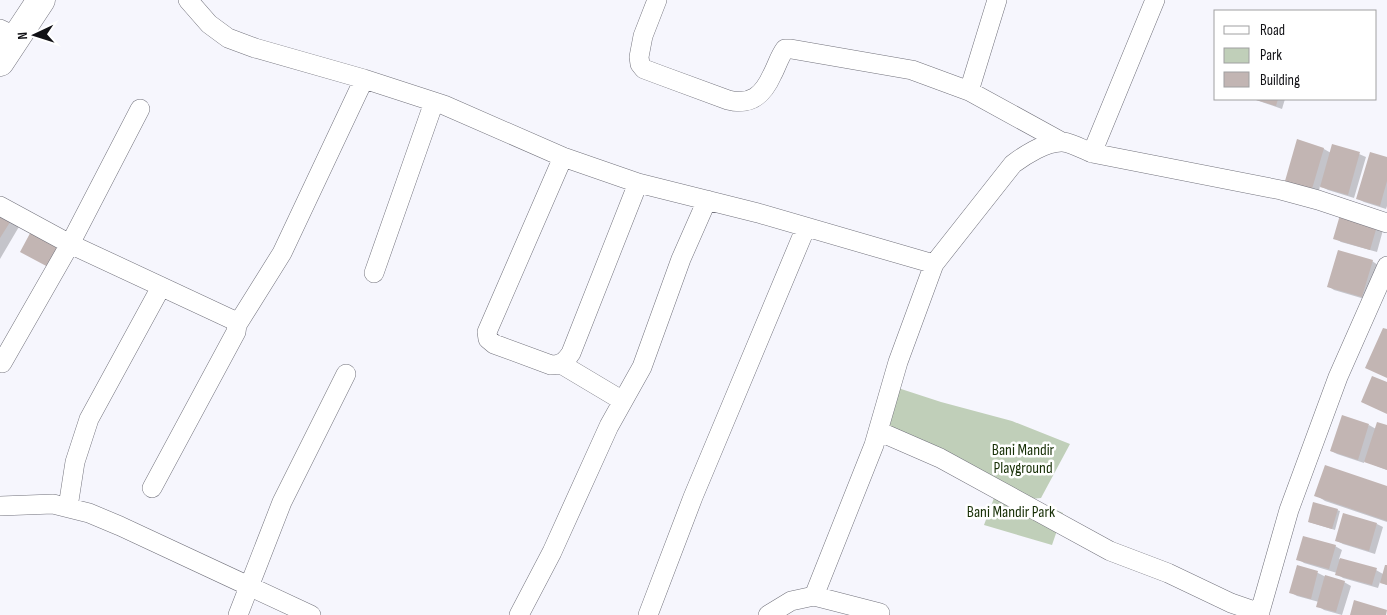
<svg xmlns="http://www.w3.org/2000/svg" width="1387" height="615" font-family="'Sofia Sans Condensed',sans-serif">
<style>
.green{fill:#c0cfb9}
.shadow{fill:#0003}
.building{fill:#c2b5b3}
.lines{fill:none;stroke-linecap:round;stroke-linejoin:round}
.street-casing{stroke:#72727c;stroke-width:20}
.secondary-casing{stroke:#72727c;stroke-width:29}
.street{stroke:#fff;stroke-width:19}
.secondary{stroke:#fff;stroke-width:28}
.labels{text-anchor:middle;dominant-baseline:central;stroke-width:5;stroke-linejoin:round;paint-order:stroke}
.park-label{font-size:16px;fill:#183007;stroke:#fff}
</style>
<rect width="100%" height="100%" fill="#f6f6fd"/>
<path class="green" d="M895,387L941,402L1012,421L1070,444L1041,498L1031,499L1063,513L1052,545L984,525L994,498L878,431Z"/>
<path class="shadow" d="M1253,99H1285L1282,109Z
M1298,141L1324,149L1331,153L1359,154L1366,157L1354,198L1328,190L1320,186L1319,191L1293,184L1287,180Z
M1387,159V206L1386,209L1364,202L1358,199Z
M0,213L20,225L0,259Z
M1341,216L1383,230L1377,252L1341,242L1335,238Z
M1372,261L1378,265L1368,300L1334,290L1328,286Z
M1369,425L1376,429L1387,427V470L1364,461V463L1337,454L1331,451Z
M1387,487V522L1325,501L1316,495Z
M1337,510L1340,511L1335,530L1309,522Z
M1377,524L1383,527L1375,554L1343,544L1337,541Z
M1335,546L1342,550L1339,559L1376,570L1383,574L1387,567V585L1380,582L1378,588L1343,578L1337,574V573L1304,563L1298,559Z
M1298,567L1318,573L1326,577L1344,582L1351,586L1342,615L1324,610L1318,606L1319,602L1297,596L1290,592Z"/>
<path class="building" d="M1253,99H1278L1276,106Z
M1297,139L1324,148L1312,189L1285,181Z
M1332,144L1360,152L1348,195L1320,187Z
M1370,152L1387,157V181L1380,206L1356,199Z
M0,212L12,219L0,238Z
M1340,215L1377,226L1370,250L1333,239Z
M35,224L66,239L50,268L20,252Z
M1338,250L1373,260L1362,297L1327,287Z
M1383,328L1387,329V378L1365,368Z
M1372,376L1387,382V414L1361,402Z
M1342,415L1369,424L1358,460L1330,451Z
M1377,422L1387,425V470L1364,462Z
M1325,465L1387,486V521L1314,496Z
M1313,502L1338,509L1332,529L1308,522Z
M1343,513L1377,523L1369,551L1335,541Z
M1303,536L1336,545L1329,569L1296,560Z
M1340,558L1377,568L1372,585L1335,575Z
M1297,565L1318,571L1311,599L1289,593Z
M1385,565H1387V585L1380,583Z
M1325,575L1345,581L1336,612L1316,607Z
M1354,600L1387,610L1386,615H1350Z"/>
<g class="lines">
<g class="street-casing">
<path id="street" d="M188,0L209,24L228,38L255,48L364,79L444,105L563,157L638,183L758,213L934,264L1013,164C1025,155 1047,141 1063,142C1072,143 1084,150 1092,153L1155,0
M657,0L643,36L639,57L640,64L644,69L660,75L728,100C751,106 763,95 772,75C777,66 779,57 785,49H791L912,70L969,91L1062,142
M0,29L17,37
M969,91L997,0
M1092,153L1281,190L1318,200L1387,223
M563,157L487,332L488,339L494,344L551,365C561,365 565,362 571,353L638,183
M0,206L70,244L233,320L237,325L236,332L152,488
M374,273L434,102
M237,325L282,253L364,79
M2,363L70,244L140,109
M561,364L623,401
M878,431L940,458L1110,551L1168,573L1231,603L1260,613
M0,506L53,504L89,513L120,526L311,615
M68,507L75,462L89,419L161,287
M814,596L880,613
M238,615L282,502L346,374
M519,615L552,552L609,426L642,367L681,259L707,200
M648,615L693,497L806,227
M768,615L791,601L814,596L874,445L898,362L934,264
M1259,615L1289,510L1338,377L1387,266"/>
</g>
<g class="secondary-casing">
<path id="secondary" d="M0,62L41,0"/>
</g>
<use href="#street" class="street"/>
<use href="#secondary" class="secondary"/>
</g>
<g class="labels">
<g class="park-label">
<text x="1023" y="450">Bani Mandir<tspan x="1023" dy="18">Playground</tspan></text>
<text x="1011" y="512">Bani Mandir Park</text>
</g>
</g>
<rect x="1214" y="10" width="162" height="90" fill="#ffffff" stroke="#a0a0a1"/>
<rect x="1224" y="26" width="25" height="8" fill="#ffffff" stroke="#a0a0a1"/>
<text x="1260" y="35" font-size="15" fill="#111115">Road</text>
<rect x="1224" y="48" width="25" height="15" fill="#c0cfb9" stroke="#a0a0a1"/>
<text x="1260" y="60" font-size="15" fill="#111115">Park</text>
<rect x="1224" y="72" width="25" height="15" fill="#c2b5b3" stroke="#a0a0a1"/>
<text x="1260" y="85" font-size="15" fill="#111115">Building</text>
<g transform="translate(35 35) rotate(266)" stroke="#ffffff" stroke-width="4" paint-order="stroke">
<path d="M0-4L9 19L0 12L-9 19Z" fill="#111115"/>
<text y="-8" font-size="14" font-weight="bold" text-anchor="middle" fill="#111115">N</text>
</g>
</svg>
